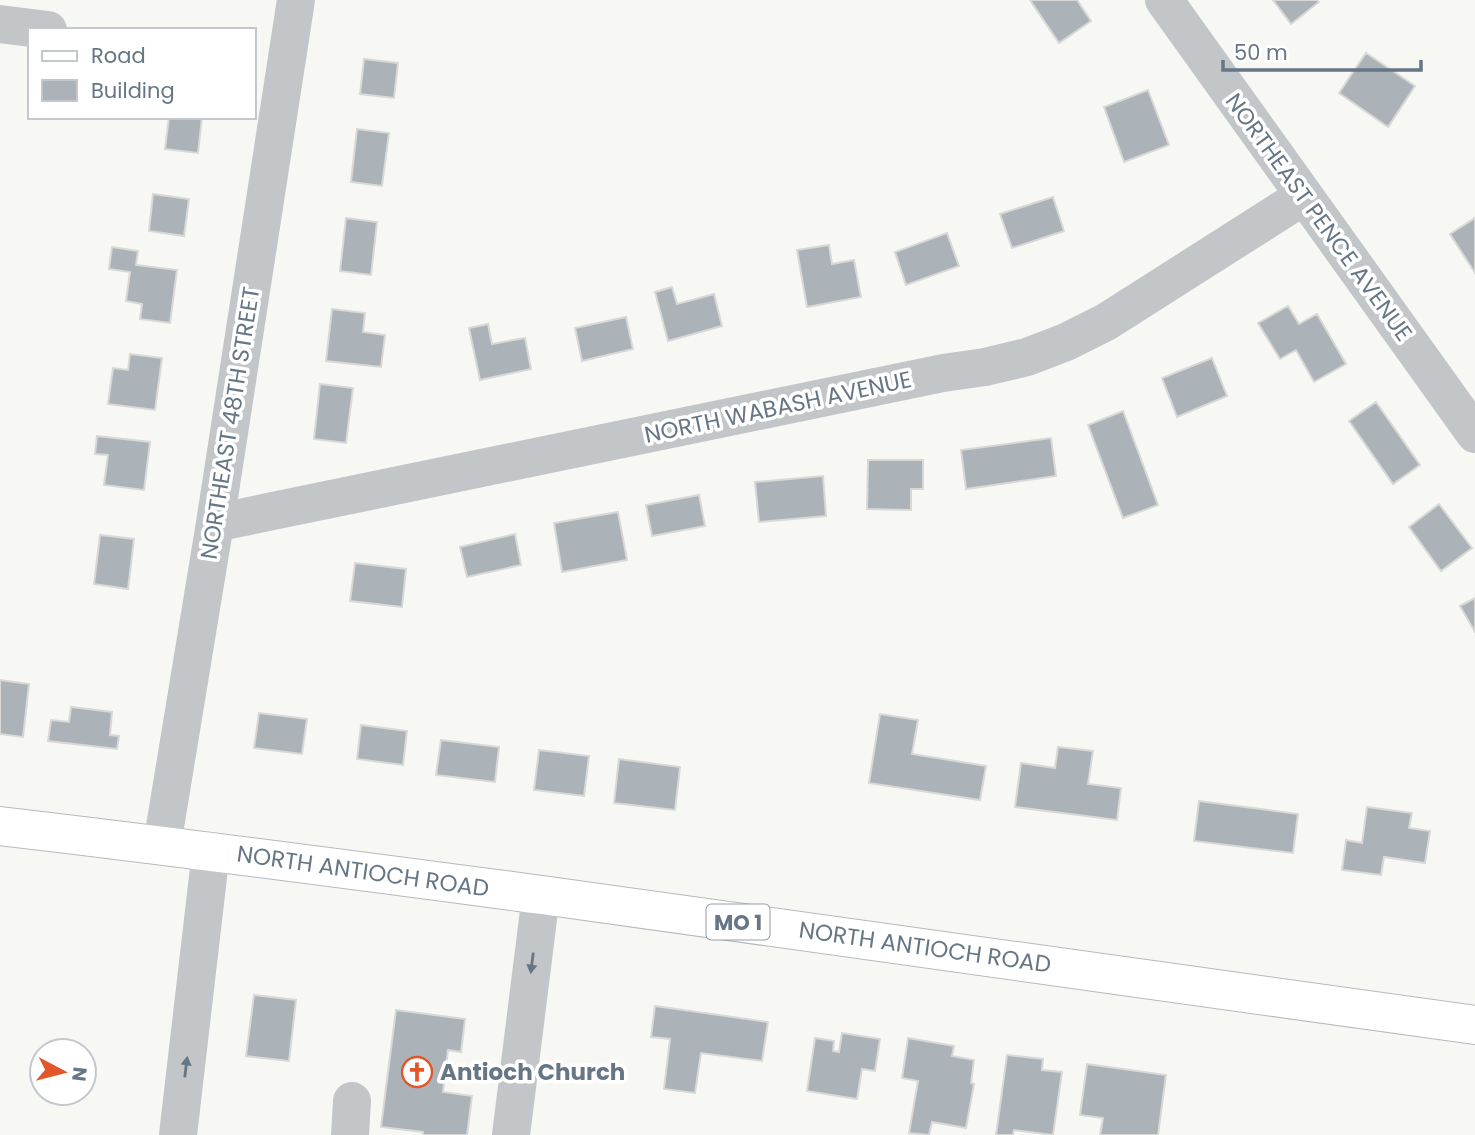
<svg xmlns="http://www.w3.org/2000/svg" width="1475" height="1135" font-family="Poppins,sans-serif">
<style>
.building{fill:#abb3b9;stroke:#d8d8d6;stroke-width:2}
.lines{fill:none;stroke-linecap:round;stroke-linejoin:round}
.major-casing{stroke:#b5b9bd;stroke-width:40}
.minor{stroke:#c2c6c9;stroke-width:38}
.major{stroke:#fff;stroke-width:38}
.oneway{fill:#667685}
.labels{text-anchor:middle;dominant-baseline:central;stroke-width:7;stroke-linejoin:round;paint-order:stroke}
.shield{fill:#fff;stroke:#949faa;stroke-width:2}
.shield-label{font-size:21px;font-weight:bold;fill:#667685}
.street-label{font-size:23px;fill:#667685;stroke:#fff}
.poi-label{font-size:23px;font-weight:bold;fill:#667685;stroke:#fff;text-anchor:start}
</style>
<rect width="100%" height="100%" fill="#f7f7f4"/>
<path class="building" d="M1030,0H1077L1091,21L1059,43Z
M1273,0H1317L1319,2L1291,24Z
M1366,53L1415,86L1388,127L1339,93Z
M364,59L398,63L394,98L360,94Z
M1148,90L1169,145L1124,162L1104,107Z
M169,117H202L198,153L165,149Z
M357,129L389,133L382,186L351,182Z
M153,194L189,199L184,236L149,231Z
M1053,197L1064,231L1012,248L1000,214Z
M346,218L377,222L371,275L340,271Z
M1475,218V273L1450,234Z
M947,233L959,266L906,285L895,252Z
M829,245L832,264L854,260L861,297L807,307L797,250Z
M112,247L138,251L136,265L177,270L170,323L140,319L142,304L126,301L130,272L109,269Z
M672,287L677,304L714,294L722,326L668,341L655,292Z
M1288,306L1299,324L1317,314L1346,364L1314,382L1296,350L1280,359L1258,323Z
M332,309L365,313L363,332L385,335L381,367L326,361Z
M626,317L633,349L582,361L575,328Z
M488,324L492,344L525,338L531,369L480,380L469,328Z
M130,354L162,358L155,410L108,404L113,368L128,370Z
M1212,358L1227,396L1177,417L1162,378Z
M320,384L353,388L346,443L314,439Z
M1376,402L1420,465L1393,484L1349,421Z
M1123,411L1158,505L1123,518L1088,425Z
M97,436L150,442L144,490L104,485L108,455L95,454Z
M1051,438L1056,476L966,489L961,450Z
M868,460H923V489H911V510L867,509Z
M823,476L826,516L759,522L755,482Z
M699,495L705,526L652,536L646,505Z
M1439,504L1472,548L1441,571L1409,527Z
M618,512L627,560L562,572L554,523Z
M515,534L521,565L467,577L460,547Z
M100,535L134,539L128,589L94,584Z
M355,563L406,569L402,607L350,601Z
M1475,598V632L1460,606Z
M0,680L29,684L23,737L0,734Z
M71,707L112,712L110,735L119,736L117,749L48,741L51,720L69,722Z
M259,713L307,719L302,754L254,748Z
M880,714L918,720L912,754L986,766L980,800L869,783Z
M361,725L407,731L403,765L357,759Z
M441,740L499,747L495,782L436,775Z
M1058,747L1093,751L1088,784L1121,788L1117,820L1015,807L1021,763L1055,768Z
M539,750L589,756L584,796L534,790Z
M619,759L680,767L675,810L614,803Z
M1199,801L1298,814L1293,853L1194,841Z
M1367,807L1412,813L1409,828L1430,831L1425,863L1384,857L1381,875L1342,870L1346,840L1362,843Z
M254,995L296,1000L289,1061L246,1056Z
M655,1006L768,1022L762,1061L701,1053L695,1093L664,1089L670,1039L651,1037Z
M396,1010L465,1019L461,1052L448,1050L443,1092L472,1096L467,1135H423V1132L381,1127Z
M842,1033L880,1039L875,1071L862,1069L857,1099L807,1091L815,1038L834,1041L833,1051L839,1052Z
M908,1038L954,1046L952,1056L974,1060L971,1083L974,1084L966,1128L932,1122L929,1135L909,1133L918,1081L902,1078Z
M1007,1055L1043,1059L1042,1070L1062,1072L1053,1135L1014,1130L1013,1135H996Z
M1087,1064L1166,1075L1158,1135H1100L1103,1118L1080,1115Z"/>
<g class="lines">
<g class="major-casing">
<path id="major" d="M0,826C181,847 361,871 542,895C853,937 1164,980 1475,1025"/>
</g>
<path class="minor" d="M1164,0L1475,434
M0,24L48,30
M215,523L943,373L985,367L1027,357L1066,342L1106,322L1304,196
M162,845L215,523L296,0
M178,1135L211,851
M350,1135L352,1101
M511,1135L541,895"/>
<use href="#major" class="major"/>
</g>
<defs><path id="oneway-solid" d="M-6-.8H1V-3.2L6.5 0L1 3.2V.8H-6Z" transform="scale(1.75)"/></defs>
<g class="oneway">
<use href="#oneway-solid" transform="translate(532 963) rotate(97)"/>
<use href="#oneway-solid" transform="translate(186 1067) rotate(-83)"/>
</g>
<defs>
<g id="church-ring" transform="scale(1.575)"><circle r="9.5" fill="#fff" stroke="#e25729" stroke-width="1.5"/><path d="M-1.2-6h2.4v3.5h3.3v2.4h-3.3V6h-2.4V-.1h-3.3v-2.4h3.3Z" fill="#e25729"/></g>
</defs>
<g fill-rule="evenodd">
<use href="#church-ring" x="417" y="1072"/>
</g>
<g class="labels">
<rect class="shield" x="706.5" y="904.5" width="63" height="35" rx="5"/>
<g class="shield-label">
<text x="738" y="922">MO 1</text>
</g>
<g class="street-label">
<text transform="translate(1319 217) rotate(54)">NORTHEAST PENCE AVENUE</text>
<text transform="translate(778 407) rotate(-12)">NORTH WABASH AVENUE</text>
<text transform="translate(230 423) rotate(-81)">NORTHEAST 48TH STREET</text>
<text transform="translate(363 871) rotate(8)">NORTH ANTIOCH ROAD</text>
<text transform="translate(925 947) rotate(8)">NORTH ANTIOCH ROAD</text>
</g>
<g class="poi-label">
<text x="440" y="1072">Antioch Church</text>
</g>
</g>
<rect x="28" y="28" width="228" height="91" fill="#ffffff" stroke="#c2c8ce" stroke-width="2"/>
<rect x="42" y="51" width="35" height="10" fill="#ffffff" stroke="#c2c8ce" stroke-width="2"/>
<text x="91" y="63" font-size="21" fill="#667685">Road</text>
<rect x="42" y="80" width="35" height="21" fill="#abb3b9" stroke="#c2c8ce" stroke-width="2"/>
<text x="91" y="98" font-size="21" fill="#667685">Building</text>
<g transform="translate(63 1072) rotate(97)"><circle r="33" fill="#ffffff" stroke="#c2c8ce" stroke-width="2"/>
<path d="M0-5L12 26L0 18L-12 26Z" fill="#e25729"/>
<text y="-10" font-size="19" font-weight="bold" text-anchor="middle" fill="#667685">N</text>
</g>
<path d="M1223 60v10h198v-10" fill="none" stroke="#667685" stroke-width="3.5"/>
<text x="1234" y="60" font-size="21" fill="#667685" stroke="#ffffff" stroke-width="5" paint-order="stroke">50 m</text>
</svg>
